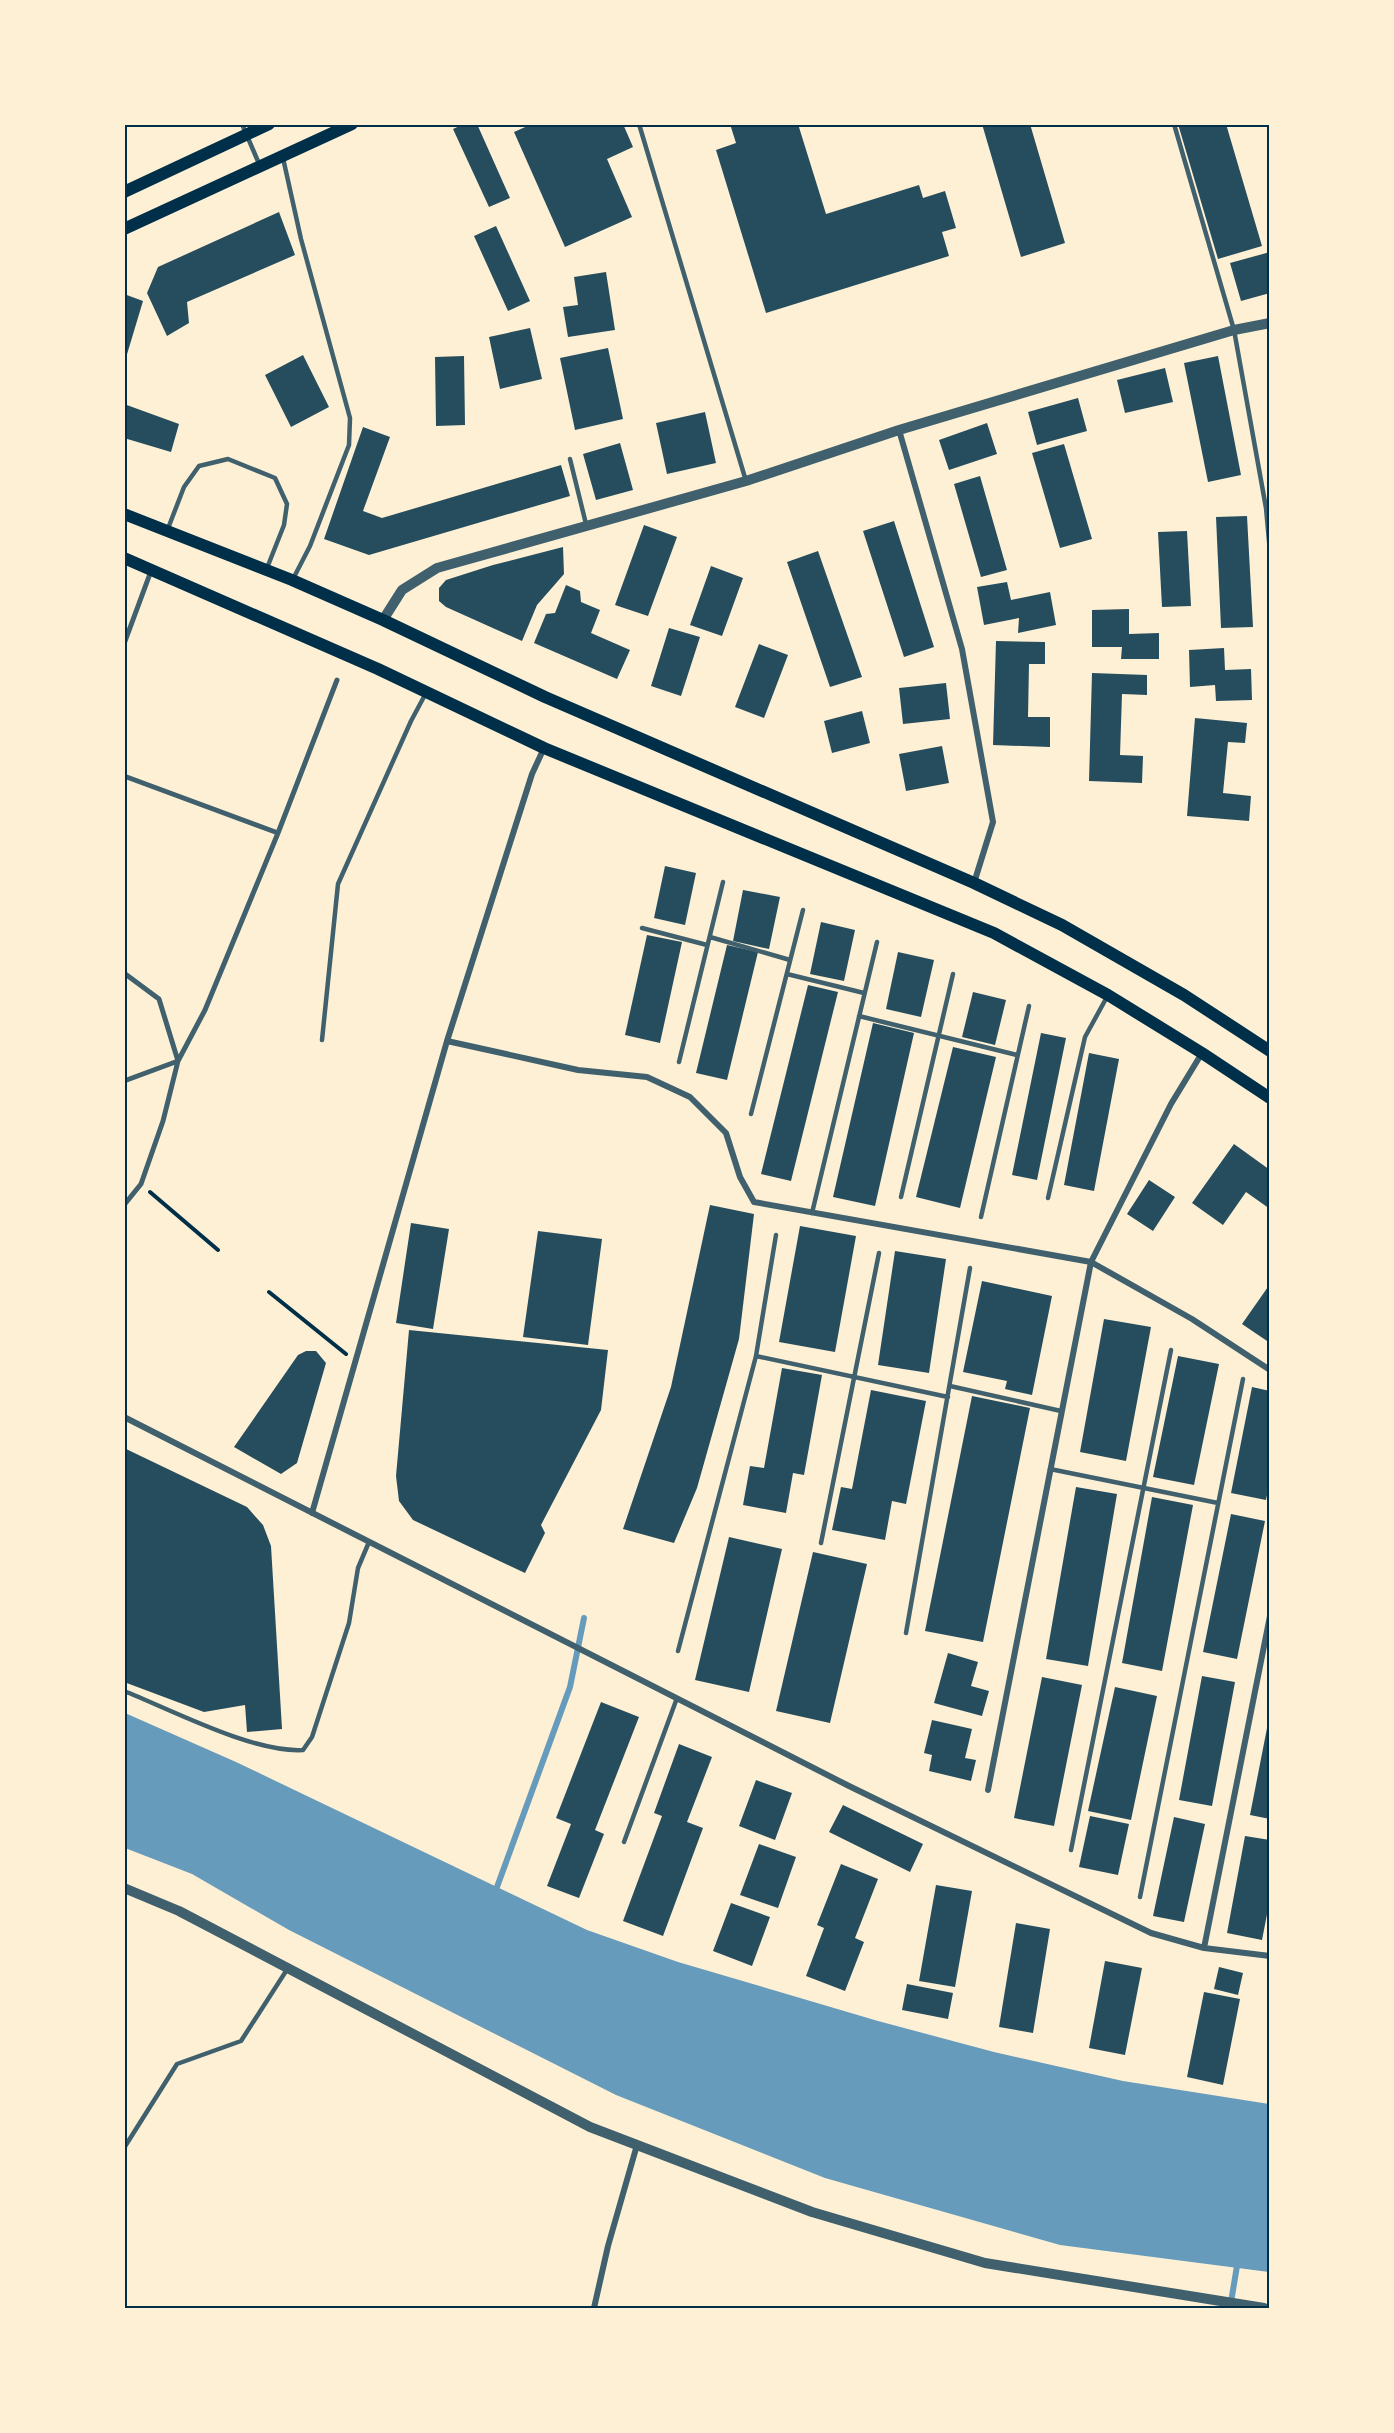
<svg xmlns="http://www.w3.org/2000/svg" width="1394" height="2433" font-family="Karla,sans-serif">
<style>
.water{fill:#669bbc}
.lines{fill:none;stroke-linecap:round;stroke-linejoin:round}
.stream{stroke:#669bbc;stroke-width:6}
.building{fill:#264d5e}
.path{stroke:#003049;stroke-width:4}
.service{stroke:#3f606c;stroke-width:4.5}
.pedestrian{stroke:#3f606c;stroke-width:5}
.minor{stroke:#3f606c;stroke-width:6}
.tertiary{stroke:#3f606c;stroke-width:10}
.secondary{stroke:#003049;stroke-width:12}
.neatline{fill:none;stroke:#003049;stroke-width:2}
</style>
<rect width="100%" height="100%" fill="#fdf0d5"/>
<path class="water" d="M125,1713L236,1762L587,1930L678,1962L878,2021L994,2052L1123,2081L1269,2104V2272L1060,2245L825,2178L616,2095L289,1930L192,1874L125,1848Z"/>
<g class="lines">
<path class="stream" d="M497,1887L570,1687L584,1618
M1230,2308L1238,2260"/>
</g>
<path class="building" d="M464,124H477L510,198L489,207L453,129Z
M532,124H623L633,147L607,159L632,217L565,247L514,132Z
M730,124H798L826,214L919,185L923,198L945,191L956,228L942,232L949,256L766,313L716,150L736,143Z
M982,124H1030L1065,243L1021,257Z
M1178,124H1226L1262,246L1218,259Z
M279,212L295,255L187,302L189,323L167,336L147,293L158,267Z
M496,226L530,301L508,311L474,236Z
M1270,252V293L1241,301L1230,263Z
M606,272L615,330L568,337L563,307L578,305L574,277Z
M124,294L143,301L125,361H124Z
M530,328L542,379L500,389L489,337Z
M608,348L623,419L575,430L560,358Z
M303,355L329,407L291,427L265,375Z
M464,356L465,425L436,426L435,357Z
M1218,356L1241,475L1208,482L1184,363Z
M1165,368L1173,402L1125,413L1117,380Z
M1078,398L1087,431L1037,445L1028,412Z
M124,404L179,424L171,452L124,438Z
M705,412L716,463L667,474L656,423Z
M987,423L997,454L949,470L939,440Z
M363,427L390,437L363,511L382,518L561,465L570,496L369,555L324,539Z
M620,443L633,490L596,500L583,454Z
M1064,444L1092,539L1060,548L1032,453Z
M980,476L1007,570L981,577L954,484Z
M1247,516L1253,627L1221,628L1216,517Z
M894,521L934,647L904,657L863,531Z
M644,525L677,537L648,616L615,605Z
M1187,531L1191,606L1162,607L1158,532Z
M563,547L564,574L537,605L522,641L446,607L439,601V588L446,580L493,565Z
M818,551L862,677L830,687L787,562Z
M711,566L743,578L722,636L690,625Z
M1007,582L1011,600L1050,592L1056,625L1018,633L1019,618L984,625L977,587Z
M566,585L580,591L581,602L600,610L591,633L630,650L617,679L534,643L546,614L555,613Z
M1129,609V634L1159,633V659H1121L1122,647H1092V610Z
M669,628L700,637L681,696L651,686Z
M996,641L1045,642V664H1029L1028,717H1050V747L993,745Z
M759,644L788,655L764,718L735,707Z
M1224,648L1225,670L1251,669L1252,700L1216,701L1215,685L1190,687L1189,650Z
M1092,673L1147,675V695L1122,694L1120,755L1143,756L1142,783L1089,781Z
M946,683L950,719L903,724L899,688Z
M862,711L870,743L832,753L824,721Z
M1195,718L1247,723L1245,743L1228,742L1223,793L1251,796L1249,821L1187,816Z
M942,746L949,783L906,791L899,754Z
M665,866L696,873L685,925L654,918Z
M743,890L780,897L769,949L733,941Z
M821,922L855,930L844,981L810,974Z
M647,935L682,942L660,1043L625,1035Z
M727,945L758,952L727,1080L696,1073Z
M898,952L934,960L921,1017L886,1009Z
M808,985L838,992L791,1181L761,1174Z
M973,992L1006,1000L995,1045L962,1037Z
M873,1023L914,1033L875,1206L833,1197Z
M1041,1033L1066,1038L1037,1180L1012,1175Z
M953,1047L996,1057L960,1208L916,1197Z
M1089,1053L1119,1059L1094,1191L1064,1185Z
M1234,1144L1270,1170V1209L1246,1192L1223,1225L1192,1203Z
M1149,1180L1175,1197L1153,1231L1127,1214Z
M710,1205L754,1214L739,1339L697,1488L674,1543L623,1529L671,1387Z
M411,1223L449,1229L433,1329L396,1323Z
M800,1226L856,1236L835,1352L779,1342Z
M538,1231L602,1239L588,1345L523,1337Z
M895,1251L946,1259L929,1373L878,1365Z
M982,1281L1052,1296L1032,1395L1005,1389L1007,1381L963,1372Z
M1270,1284V1343L1242,1324Z
M1104,1319L1151,1327L1126,1461L1080,1452Z
M409,1330L608,1350L601,1410L541,1525L545,1533L525,1573L413,1520L399,1501L396,1476Z
M306,1351H316L326,1363L297,1463L281,1474L234,1447L298,1355Z
M1178,1356L1219,1364L1194,1485L1153,1477Z
M782,1368L822,1375L804,1475L793,1473L786,1513L743,1505L750,1466L764,1468Z
M1252,1387L1270,1391V1480L1266,1500L1231,1493Z
M871,1390L926,1401L906,1504L892,1501L885,1540L832,1530L841,1487L852,1489Z
M972,1396L1030,1408L983,1642L925,1631Z
M124,1448L247,1507L263,1525L271,1546L282,1729L247,1732L245,1705L204,1712L124,1682Z
M1076,1487L1117,1494L1088,1666L1046,1659Z
M1152,1497L1193,1505L1162,1671L1122,1663Z
M1231,1514L1265,1521L1237,1659L1203,1652Z
M729,1537L782,1549L749,1692L695,1680Z
M813,1552L867,1564L830,1723L776,1711Z
M948,1653L978,1662L971,1686L989,1691L982,1716L934,1703Z
M1202,1676L1235,1682L1212,1806L1179,1800Z
M1042,1677L1082,1685L1054,1826L1014,1818Z
M1115,1687L1157,1696L1131,1820L1088,1811Z
M601,1702L639,1717L595,1830L604,1834L579,1898L547,1886L571,1824L556,1818Z
M932,1720L972,1729L965,1758L976,1760L971,1781L929,1771L932,1755L924,1753Z
M1268,1723H1270V1819L1250,1815Z
M679,1744L712,1757L687,1822L703,1828L663,1936L623,1921L662,1816L654,1813Z
M756,1780L792,1793L775,1840L739,1826Z
M843,1805L923,1844L910,1872L829,1832Z
M1090,1816L1129,1824L1118,1875L1079,1867Z
M1174,1817L1205,1824L1184,1922L1153,1916Z
M1245,1836L1270,1840V1899L1262,1940L1227,1933Z
M759,1844L796,1857L778,1908L740,1895Z
M841,1864L878,1879L855,1938L864,1942L845,1991L806,1976L824,1928L817,1925Z
M936,1885L972,1891L955,1987L919,1981Z
M731,1903L770,1917L752,1966L713,1951Z
M1016,1923L1050,1929L1033,2033L999,2027Z
M1105,1961L1142,1968L1125,2055L1089,2048Z
M1219,1967L1243,1973L1238,1995L1214,1989Z
M907,1984L953,1993L948,2019L902,2010Z
M1204,1992L1240,1999L1223,2085L1187,2077Z"/>
<g class="lines">
<path class="path" d="M150,1192L218,1250
M269,1292L346,1354"/>
<path class="service" d="M242,124L260,166
M639,124L746,481
M1174,124L1234,330L1266,508L1270,552
M283,158L301,239L350,418L349,445L310,546L293,579
M570,459L586,524
M167,531L184,487L199,466L228,459L275,478L287,504L284,525L267,568
M642,928L707,945
M710,937L790,960
M787,974L864,993
M859,1016L1017,1055
M322,1040L338,884L411,721L426,693
M679,1062L723,882
M751,1114L803,910
M901,1197L953,974
M1048,1198L1085,1037L1108,995
M812,1213L877,942
M981,1217L1029,1006
M756,1356L948,1397
M950,1386L1061,1411
M1050,1469L1218,1503
M821,1543L879,1253
M906,1633L970,1268
M678,1651L756,1356L776,1235
M124,1691C172,1710 253,1753 303,1750L312,1737L349,1623L358,1568L369,1542
M624,1842L677,1698
M1071,1850L1171,1350
M1140,1897L1243,1379
M124,2148L177,2064L241,2041L288,1968"/>
<path class="pedestrian" d="M124,644L151,571
M124,776L278,833
M124,973L159,999L178,1061L124,1081
M124,1205L141,1184L163,1121L178,1061L205,1010L278,833L337,680"/>
<path class="minor" d="M899,430L962,649L993,822L974,883
M447,1041L578,1070L647,1077L690,1097L726,1133L740,1177L754,1202L1091,1262L1192,1319L1270,1370
M124,1417L849,1786L1151,1933L1204,1948L1270,1956
M312,1513L447,1041L532,774L544,748
M988,1790L1091,1262L1171,1104L1202,1053
M1204,1948L1270,1616
M594,2308L608,2246L637,2145"/>
<path class="tertiary" d="M383,620L402,590L437,568L746,481L899,430L1234,330L1270,323
M124,1888L179,1911L590,2127L812,2212L985,2263L1264,2308"/>
<path class="secondary" d="M124,192L269,124
M124,229L352,124
M124,514L292,580L383,620L545,697L974,883L1062,925L1184,995L1270,1051
M124,558L378,669L544,748L994,933L1108,995L1202,1053L1270,1098"/>
</g>
<rect width="1394" height="2433" fill="none" stroke="#fdf0d5" stroke-width="252"/>
<rect x="126" y="126" width="1142" height="2181" class="neatline"/>
</svg>
